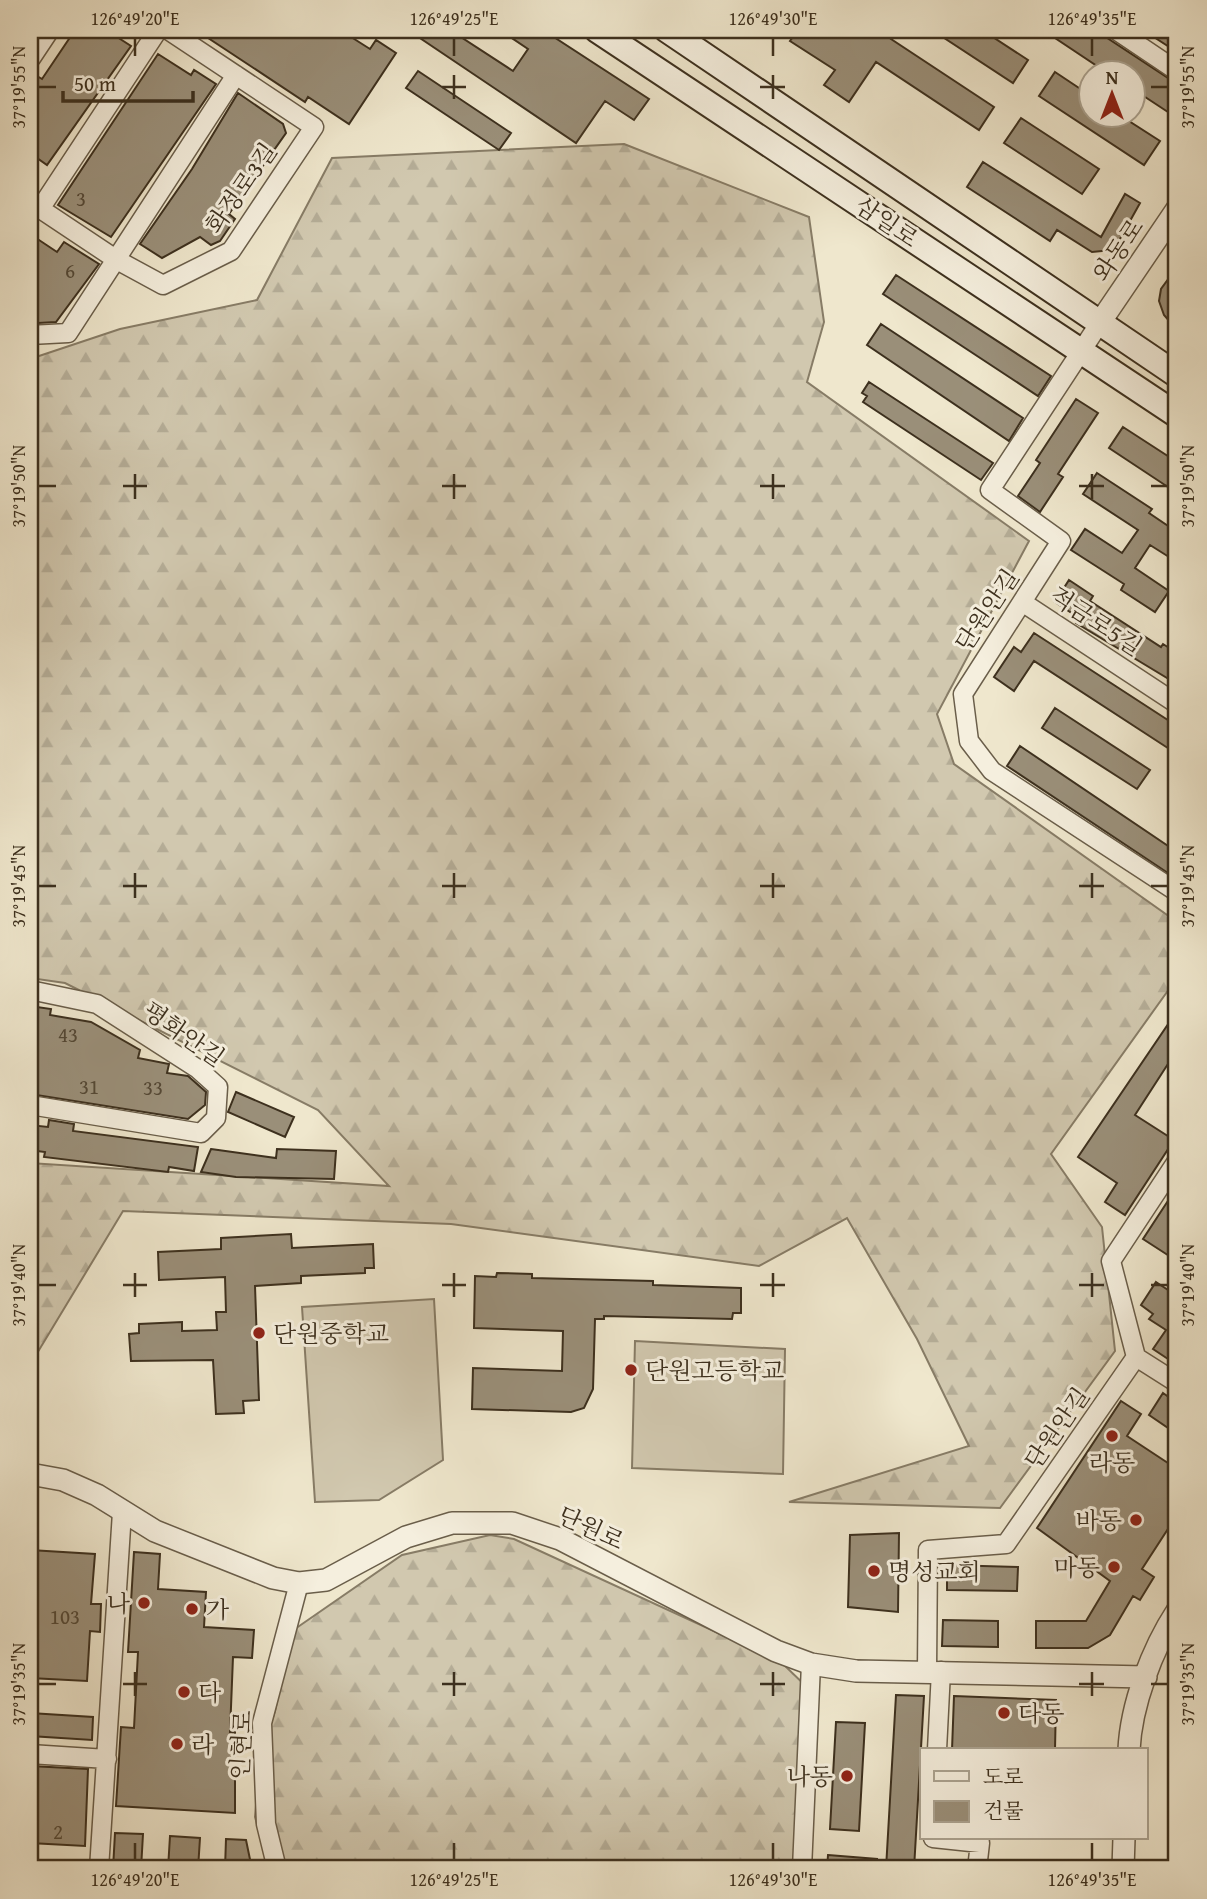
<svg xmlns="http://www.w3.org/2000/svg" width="1207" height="1899" font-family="'Gentium Book Plus','Noto Serif KR',serif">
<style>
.forest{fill:url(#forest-firs);stroke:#877c66;stroke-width:2}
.pitch{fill:#d1c8af;stroke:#877c66;stroke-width:2}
.building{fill:#9a8f79;stroke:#3d301e;stroke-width:2}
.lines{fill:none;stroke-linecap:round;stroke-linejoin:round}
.minor-casing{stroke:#6a5e4a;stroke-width:21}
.tertiary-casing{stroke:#6a5e4a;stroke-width:24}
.secondary-casing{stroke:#3d301e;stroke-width:28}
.minor{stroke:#f5efde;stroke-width:18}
.tertiary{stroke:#f5efde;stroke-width:21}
.secondary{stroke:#f5efde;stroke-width:24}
.ticks{fill:none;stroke:#3d301e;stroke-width:2.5}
.poi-dot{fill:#8f2418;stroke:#f5efde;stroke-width:2.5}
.labels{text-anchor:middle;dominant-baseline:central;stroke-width:6;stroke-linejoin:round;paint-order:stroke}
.number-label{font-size:21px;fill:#544835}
.street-label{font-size:24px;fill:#3d301e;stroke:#f5efde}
.poi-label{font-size:24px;fill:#3d301e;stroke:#f5efde;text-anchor:start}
.neatline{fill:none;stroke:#3d301e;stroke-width:2.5}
.ticks-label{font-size:18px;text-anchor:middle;fill:#3d301e}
</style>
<defs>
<pattern id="forest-firs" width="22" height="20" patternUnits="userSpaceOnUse" patternTransform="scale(1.75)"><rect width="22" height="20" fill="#d1c8af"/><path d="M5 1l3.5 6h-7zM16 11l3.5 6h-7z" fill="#b4ac96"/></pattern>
</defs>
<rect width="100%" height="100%" fill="#efe7cd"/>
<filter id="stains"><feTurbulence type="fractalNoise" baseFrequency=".00286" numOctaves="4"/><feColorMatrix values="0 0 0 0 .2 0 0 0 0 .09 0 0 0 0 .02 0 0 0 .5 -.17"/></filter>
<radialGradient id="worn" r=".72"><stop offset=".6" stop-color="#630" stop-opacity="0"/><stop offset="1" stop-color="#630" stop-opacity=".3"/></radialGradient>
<path class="forest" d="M624,144L809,217L824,322L807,382L1029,541L937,714L954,764L1177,922V978L1051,1154L1102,1227L1115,1351L1000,1508L789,1502L969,1446L917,1339L847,1218L759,1266L451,1224L123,1211L30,1365V1163L389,1186L318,1110L65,983L30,978V359L120,329L257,300L332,158Z
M490,1535L514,1539L781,1662L812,1692L801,1869H269L255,1817L260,1757L275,1711L292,1631L402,1555Z"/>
<path class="pitch" d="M434,1299L443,1460L379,1500L315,1502L302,1307Z
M635,1341L785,1349L783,1474L632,1468Z"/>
<path class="building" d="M75,30H117L114,35L131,46L47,165L30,153V87L37,76L42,79Z
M196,30H340L370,49L376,40L396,53L349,124L308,97L305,102Z
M408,30H450L513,71L528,49L500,30H543L649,99L634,120L605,101L576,143Z
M798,30H897L891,39L994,107L979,130L876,62L849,102L824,85L835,70L790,41Z
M932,30H982L1028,60L1013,83Z
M1043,30H1095L1177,84V118L1133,89V74H1109Z
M1143,30H1177V52Z
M158,54L191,75L194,70L216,84L111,237L58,205Z
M418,71L511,133L499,150L406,88Z
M1055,72L1091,96V116H1121L1160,141L1144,165L1039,96Z
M238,93L283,124L286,133L229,214L235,219L220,241L211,245L200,237L162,258L140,244L192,169Z
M1021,118L1099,169L1082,194L1004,143Z
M983,162L1101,237L1125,194L1140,203L1116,246L1122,249L1092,252L1057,230L1050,241L967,187Z
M30,234L57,252L64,242L99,264L56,322L38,323L30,318Z
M1177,267V330L1164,315L1159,301L1161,289Z
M896,275L1051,376L1038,396L883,294Z
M881,324L1023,418L1009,441L867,345Z
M869,382L993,463L981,480L863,402L867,396L862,393Z
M1076,399L1098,413L1058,474L1063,477L1040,512L1018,496L1040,463L1036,460Z
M1123,427L1177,462V493L1109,448Z
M1097,473L1152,509L1149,513L1177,532V562L1150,545L1135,568L1169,591L1155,612L1121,590L1124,584L1071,550L1085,529L1122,553L1138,530L1083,494Z
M1069,580L1093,596L1090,601L1161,647L1163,644L1177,653V684L1076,623L1079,618L1055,602Z
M1034,633L1177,726V754L1034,661L1014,691L994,677L1014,647L1021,652Z
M1055,708L1150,770L1137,789L1042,728Z
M1020,746L1177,852V879L1007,766Z
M30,1006L51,1009L50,1015L91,1022L140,1050L138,1058L169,1064L167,1073L188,1076L206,1092L205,1105L188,1119L30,1094Z
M1177,1011V1050L1135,1115L1174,1140L1125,1215L1105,1202L1117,1183L1078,1157Z
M236,1092L294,1117L285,1137L228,1112Z
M49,1120L74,1124L73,1131L198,1147L194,1171L169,1167L168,1172L44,1157L45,1152L30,1150V1125L48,1127Z
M211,1149L276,1158L277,1149L336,1151L334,1179L236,1177L201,1172Z
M1177,1187V1261L1143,1239Z
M291,1234L292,1248L373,1244L374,1268H365V1273L301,1276V1283L255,1286L259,1400L243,1401L244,1413L216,1414L213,1360L131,1361L129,1334L139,1333V1324L182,1322V1331L217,1330L216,1312H226L225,1277L159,1280L158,1252L221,1249V1238Z
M497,1273L532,1274V1278L653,1281V1285L741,1288V1313H733L732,1319L604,1316V1319H595L593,1389L584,1408L571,1412L472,1409L473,1368L562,1371L563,1331L474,1328L475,1276L496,1277Z
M1156,1282L1177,1296V1365L1153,1349L1166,1330L1149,1319L1153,1314L1141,1305Z
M1163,1393L1177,1403V1434L1149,1415Z
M1121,1401L1141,1414L1127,1436L1177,1469V1515L1142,1569L1154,1577L1140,1600L1133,1596L1110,1635L1088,1648H1036V1621H1086L1110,1581L1037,1528Z
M899,1533L898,1612L848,1607L850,1535Z
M30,1550L95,1554L91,1604H101L100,1632L90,1631L87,1681L30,1678Z
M134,1552L160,1554L158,1589L206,1592L204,1627L254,1630L252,1658L233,1657L230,1732H235V1813L116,1806L121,1727L134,1728L138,1652H128Z
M947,1565L1018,1567L1017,1591L947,1590Z
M943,1620L998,1621V1647L942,1646Z
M896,1695L924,1696L914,1869H886Z
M954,1696L1056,1700L1055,1750H952Z
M30,1713L93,1717L92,1740L30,1736Z
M836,1722L865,1723L859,1831L830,1829Z
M30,1766L88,1769L85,1846L30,1843Z
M115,1833L143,1834L141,1869H113Z
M170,1836L200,1838L198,1869H168Z
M226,1839L246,1840L252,1869H225Z
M828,1855L877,1859L876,1869H827Z"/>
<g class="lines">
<g class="minor-casing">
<path id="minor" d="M1116,30L1177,71
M30,202L117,260L163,285L231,251L314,127L168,30
M40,209L158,30
M1101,321L990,490L1061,541L963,694L969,741L992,771L1177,892
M30,335L68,333L236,75
M1022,602L1177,704
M30,990L97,1004L198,1069L218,1087L216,1118L201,1133L30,1105
M1136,1357L1177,1383
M927,1671L928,1550L1006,1544L1136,1357L1111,1261L1177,1161
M937,1750L941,1671
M30,1754L107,1759
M933,1838L980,1843L977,1869
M99,1869L122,1512
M277,1869L266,1824L262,1723L299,1583
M802,1869L811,1664"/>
</g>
<g class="tertiary-casing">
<path id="tertiary" d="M30,57L48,30
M1101,321L1177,209
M30,1474L63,1480L97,1495L155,1531L273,1578L299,1583L326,1580L406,1537L452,1523H512L560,1539L776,1651L811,1664L856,1671L1146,1677
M1129,1750C1131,1705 1152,1649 1177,1611
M1123,1869L1124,1838"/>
</g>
<g class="secondary-casing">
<path id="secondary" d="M597,30L1177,415
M667,30L1177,375"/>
</g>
<use href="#minor" class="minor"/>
<use href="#tertiary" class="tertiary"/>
<use href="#secondary" class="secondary"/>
</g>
<path class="ticks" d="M135,38V56M454,38V56M773,38V56M1092,38V56M454,75V99M773,75V99M38,87H56M442,87H466M760,87H785M1151,87H1168M135,474V499M454,474V499M773,474V499M1092,474V499M38,486H56M123,486H147M442,486H466M760,486H785M1079,486H1104M1151,486H1168M135,873V898M454,873V898M773,873V898M1092,873V898M38,886H56M123,886H147M442,886H466M760,886H785M1079,886H1104M1151,886H1168M135,1273V1297M454,1273V1297M773,1273V1297M1092,1273V1297M38,1285H56M123,1285H147M442,1285H466M760,1285H785M1079,1285H1104M1151,1285H1168M135,1672V1696M454,1672V1696M773,1672V1696M1092,1672V1696M38,1684H56M123,1684H147M442,1684H466M760,1684H785M1079,1684H1104M1151,1684H1168M135,1843V1860M454,1843V1860M773,1843V1860M1092,1843V1860"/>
<g class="poi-dot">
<circle cx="259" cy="1333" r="7"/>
<circle cx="631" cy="1370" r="7"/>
<circle cx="1112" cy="1436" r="7"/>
<circle cx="1136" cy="1520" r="7"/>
<circle cx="1114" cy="1567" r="7"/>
<circle cx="874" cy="1571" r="7"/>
<circle cx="144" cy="1603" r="7"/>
<circle cx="192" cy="1609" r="7"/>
<circle cx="184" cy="1692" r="7"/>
<circle cx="1004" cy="1713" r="7"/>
<circle cx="177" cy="1744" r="7"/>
<circle cx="847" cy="1776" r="7"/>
</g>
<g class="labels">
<g class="number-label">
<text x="81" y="198">3</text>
<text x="70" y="270">6</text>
<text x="68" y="1034">43</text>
<text x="89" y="1086">31</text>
<text x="153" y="1087">33</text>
<text x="65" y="1616">103</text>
<text x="58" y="1831">2</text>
</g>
<g class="street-label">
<text transform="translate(241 188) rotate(-55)">화정로3길</text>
<text transform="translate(887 222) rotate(34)">삼일로</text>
<text transform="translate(1118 250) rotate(-56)">와동로</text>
<text transform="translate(987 610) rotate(-56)">단원안길</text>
<text transform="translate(1096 621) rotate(33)">적금로5길</text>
<text transform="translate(184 1034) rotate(35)">평화안길</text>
<text transform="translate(1057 1428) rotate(-55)">단원안길</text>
<text transform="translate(591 1528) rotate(25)">단원로</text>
<text transform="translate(241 1745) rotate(-87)">인현로</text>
</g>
<g class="poi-label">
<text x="273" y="1333">단원중학교</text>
<text x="645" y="1370">단원고등학교</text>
<text x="1112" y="1462" text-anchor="middle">라동</text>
<text x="1122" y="1520" text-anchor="end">바동</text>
<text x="1100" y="1567" text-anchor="end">마동</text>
<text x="888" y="1571">명성교회</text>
<text x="130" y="1603" text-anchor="end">나</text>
<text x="206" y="1609">가</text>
<text x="198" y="1692">다</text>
<text x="1018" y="1713">다동</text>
<text x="191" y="1744">라</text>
<text x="833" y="1776" text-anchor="end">나동</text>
</g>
</g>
<rect width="1207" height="1899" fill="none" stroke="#efe7cd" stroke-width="77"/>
<rect x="920" y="1748" width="228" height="91" fill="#f5efde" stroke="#aba391" stroke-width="2"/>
<rect x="934" y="1771" width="35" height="10" fill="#f5efde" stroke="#aba391" stroke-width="2"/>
<text x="983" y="1784" font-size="21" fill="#3d301e">도로</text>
<rect x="934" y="1801" width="35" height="21" fill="#9a8f79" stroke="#aba391" stroke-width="2"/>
<text x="983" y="1818" font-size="21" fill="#3d301e">건물</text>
<g transform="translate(1112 94)"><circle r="33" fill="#f5efde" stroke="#aba391" stroke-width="2"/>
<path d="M0-5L12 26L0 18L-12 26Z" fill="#8f2418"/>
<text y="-10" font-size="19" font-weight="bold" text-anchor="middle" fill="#3d301e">N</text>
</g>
<path d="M63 91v10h130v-10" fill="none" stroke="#3d301e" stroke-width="3.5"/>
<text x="74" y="91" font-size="21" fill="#3d301e" stroke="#f5efde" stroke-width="5" paint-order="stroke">50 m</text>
<rect x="38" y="38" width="1130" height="1822" class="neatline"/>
<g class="ticks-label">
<text x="135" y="25">126°49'20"E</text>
<text x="454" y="25">126°49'25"E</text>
<text x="773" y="25">126°49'30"E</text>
<text x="1092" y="25">126°49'35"E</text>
<text transform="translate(19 87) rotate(-90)" y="6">37°19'55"N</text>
<text transform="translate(1188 87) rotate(-90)" y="6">37°19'55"N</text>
<text transform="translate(19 486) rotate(-90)" y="6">37°19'50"N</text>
<text transform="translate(1188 486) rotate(-90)" y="6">37°19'50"N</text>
<text transform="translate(19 886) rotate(-90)" y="6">37°19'45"N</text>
<text transform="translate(1188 886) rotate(-90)" y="6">37°19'45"N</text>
<text transform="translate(19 1285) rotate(-90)" y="6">37°19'40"N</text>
<text transform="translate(1188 1285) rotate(-90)" y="6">37°19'40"N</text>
<text transform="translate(19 1684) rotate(-90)" y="6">37°19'35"N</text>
<text transform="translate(1188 1684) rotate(-90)" y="6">37°19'35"N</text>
<text x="135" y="1886">126°49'20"E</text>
<text x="454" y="1886">126°49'25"E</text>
<text x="773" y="1886">126°49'30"E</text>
<text x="1092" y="1886">126°49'35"E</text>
</g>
<rect width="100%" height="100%" filter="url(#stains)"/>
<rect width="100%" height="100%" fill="url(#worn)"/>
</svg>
